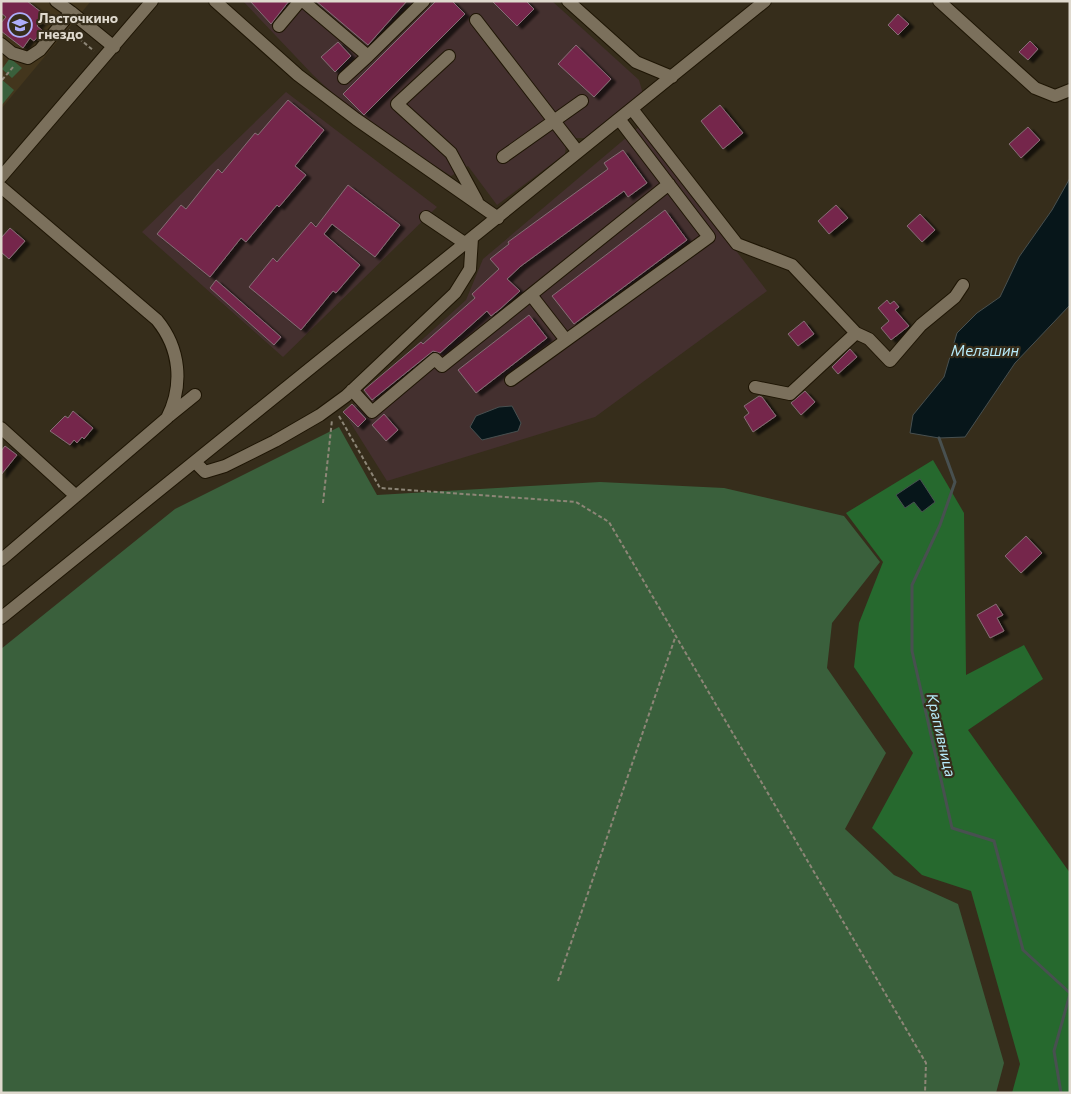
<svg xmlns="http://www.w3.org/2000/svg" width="1071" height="1094" font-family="Commissioner,sans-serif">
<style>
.built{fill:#43361d}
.industrial{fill:#44302f}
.green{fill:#3a603c}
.forest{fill:#26692e}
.water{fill:#07161a;stroke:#485050}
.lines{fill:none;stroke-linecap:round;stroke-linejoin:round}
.stream{stroke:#485050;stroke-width:3}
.building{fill:#74284c;stroke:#866e76;filter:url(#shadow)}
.minor-casing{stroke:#1e1504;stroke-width:14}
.path{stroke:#8d8677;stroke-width:2;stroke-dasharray:4 2.5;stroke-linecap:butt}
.minor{stroke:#7b705c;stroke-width:12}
.labels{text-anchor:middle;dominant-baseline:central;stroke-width:4.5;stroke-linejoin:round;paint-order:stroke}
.poi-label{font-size:14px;font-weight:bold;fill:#dfd9ce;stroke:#362d1b;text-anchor:start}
.water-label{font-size:15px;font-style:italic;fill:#b7ebfa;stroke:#362d1b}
</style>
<defs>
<filter id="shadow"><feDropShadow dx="5" dy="3" stdDeviation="1" flood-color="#0009"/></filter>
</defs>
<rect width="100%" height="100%" fill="#362d1b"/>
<path class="built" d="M1,1H91L1,109Z"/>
<path class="industrial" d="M243,1H552L639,80L643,94L586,138H573L566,145L565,154L497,205L468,166L451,176L356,115L313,75Z
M286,92L437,207L283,357L142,232Z
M640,126L767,291L595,417L387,481L345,414L383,375L466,300L483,259Z"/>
<path class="green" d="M10,58L22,68L12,78L2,69Z
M1,79L14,90L1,106Z
M339,427L377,495L600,482L724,488L844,516L880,562L832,623L827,668L886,753L845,829L894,875L958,904L1004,1063L996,1093H1V649L175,509Z"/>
<path class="forest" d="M933,460L964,513L966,675L1024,645L1043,679L968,730L1070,873V1093H1012L1020,1064L971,891L922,875L872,828L913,753L854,667L859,623L883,562L846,513Z"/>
<path class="water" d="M1070,178V305L1015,363L965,437L939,438L910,433L913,415L944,377L957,333L977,313L1000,297L1019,257L1052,210Z
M512,406L521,423L518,431L482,440L470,427L476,416L499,407Z
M920,479L935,502L922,512L914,502L905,508L896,495Z"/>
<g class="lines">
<path class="stream" d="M939,438L955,482L940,525L912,585V651L952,828L994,841L1023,950L1070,993
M1061,1093L1054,1051L1070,994"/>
</g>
<path class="building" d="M1,1H27L46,16L37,26L43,31L34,41L30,38L23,48L1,31V23L6,17L1,13Z
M250,1H289L271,24Z
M316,1H407L368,45Z
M436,1H452L465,14L364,115L343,94Z
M492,1H526L534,9L517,26Z
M898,14L909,24L898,35L888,25Z
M1030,41L1038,49L1028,60L1019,52Z
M338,42L351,56L335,72L321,57Z
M576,45L611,79L594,97L558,64Z
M288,100L324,130L295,166L306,175L279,207L277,205L246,242L241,238L210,277L157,234L181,205L186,209L218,169L222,173L255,133L258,135Z
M720,105L743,133L723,149L701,121Z
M1028,127L1040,140L1021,158L1009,144Z
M623,150L647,183L628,197L624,191L521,266L507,279L520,291L500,309L491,316L487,311L440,353L433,351L372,400L364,390L421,342L423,344L475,298L472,294L499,269L490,259L509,244L508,242L608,169L604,163Z
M348,185L400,225L375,257L332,224L324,234L360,265L336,293L333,291L301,330L249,287L273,258L277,262L311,222L316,227Z
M836,205L848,218L829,234L818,221Z
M665,210L687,240L574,324L552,296Z
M920,214L935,230L922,242L907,226Z
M10,228L25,241L9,259L1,252V238Z
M216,280L281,337L274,345L210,288Z
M887,300L890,304L894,301L899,307L895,310L909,326L891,340L881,328L889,321L878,308Z
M529,315L547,338L476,393L458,370Z
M804,321L814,334L798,346L788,334Z
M850,349L857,357L838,374L832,367Z
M805,391L815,402L801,415L791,403Z
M759,396L762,397L776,416L753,432L744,417L749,413L744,406Z
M352,404L366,419L358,427L343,412Z
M73,411L93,428L84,439L82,437L77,443L74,440L70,445L50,431L65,416L68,418Z
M384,414L398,430L386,441L372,425Z
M5,446L17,455L1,475V451Z
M1026,536L1042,553L1021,573L1005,556Z
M996,604L1003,615L997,618L1004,631L990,638L977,615Z"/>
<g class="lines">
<g class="minor-casing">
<path id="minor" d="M56,1L71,12
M215,1L298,75L356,119L498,218
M303,1L368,56L344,78
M568,1L636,62L672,77
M939,1L1035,88L1055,96L1070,90
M476,20L578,152
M279,26L300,1
M1,44L12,53L28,58L40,50L71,12L114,47
M368,56L424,1
M449,56L397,104L451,153L477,201
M632,109L737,244L792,265L856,333L790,394L755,387
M503,157L582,101
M1,177L152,1
M1,187L157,320C180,348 184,385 167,418L1,560
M426,217L466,244
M531,295L566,340
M856,333L869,339L890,361L921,325L955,297L963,285
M511,380L709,237L619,119
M352,390L372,412L435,359L442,366L669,184
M169,416L195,395
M1,428L76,496
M195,462L205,472L225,466L275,441L320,415L346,396L455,293L470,269L472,238
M1,618L765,1"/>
</g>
<path class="path" d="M69,30L94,51
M2,80L14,66
M339,416L380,488L576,502L609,522L926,1063L925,1093
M323,503L332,420
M558,981L676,635"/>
<use href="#minor" class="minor"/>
</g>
<defs>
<g id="school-ring" transform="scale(1.25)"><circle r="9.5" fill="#362d1b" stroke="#aeaefa" stroke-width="1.5"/><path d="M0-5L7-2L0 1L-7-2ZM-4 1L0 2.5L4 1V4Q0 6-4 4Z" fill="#aeaefa"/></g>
</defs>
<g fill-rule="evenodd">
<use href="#school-ring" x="20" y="25"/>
</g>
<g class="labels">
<g class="poi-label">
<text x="38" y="17">Ласточкино<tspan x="38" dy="16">гнездо</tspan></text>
</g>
<g class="water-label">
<text x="985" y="350">Мелашин</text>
<text transform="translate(942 735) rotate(77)">Крапивница</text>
</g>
</g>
<rect width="1071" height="1094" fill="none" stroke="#dfd9ce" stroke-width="5"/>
</svg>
